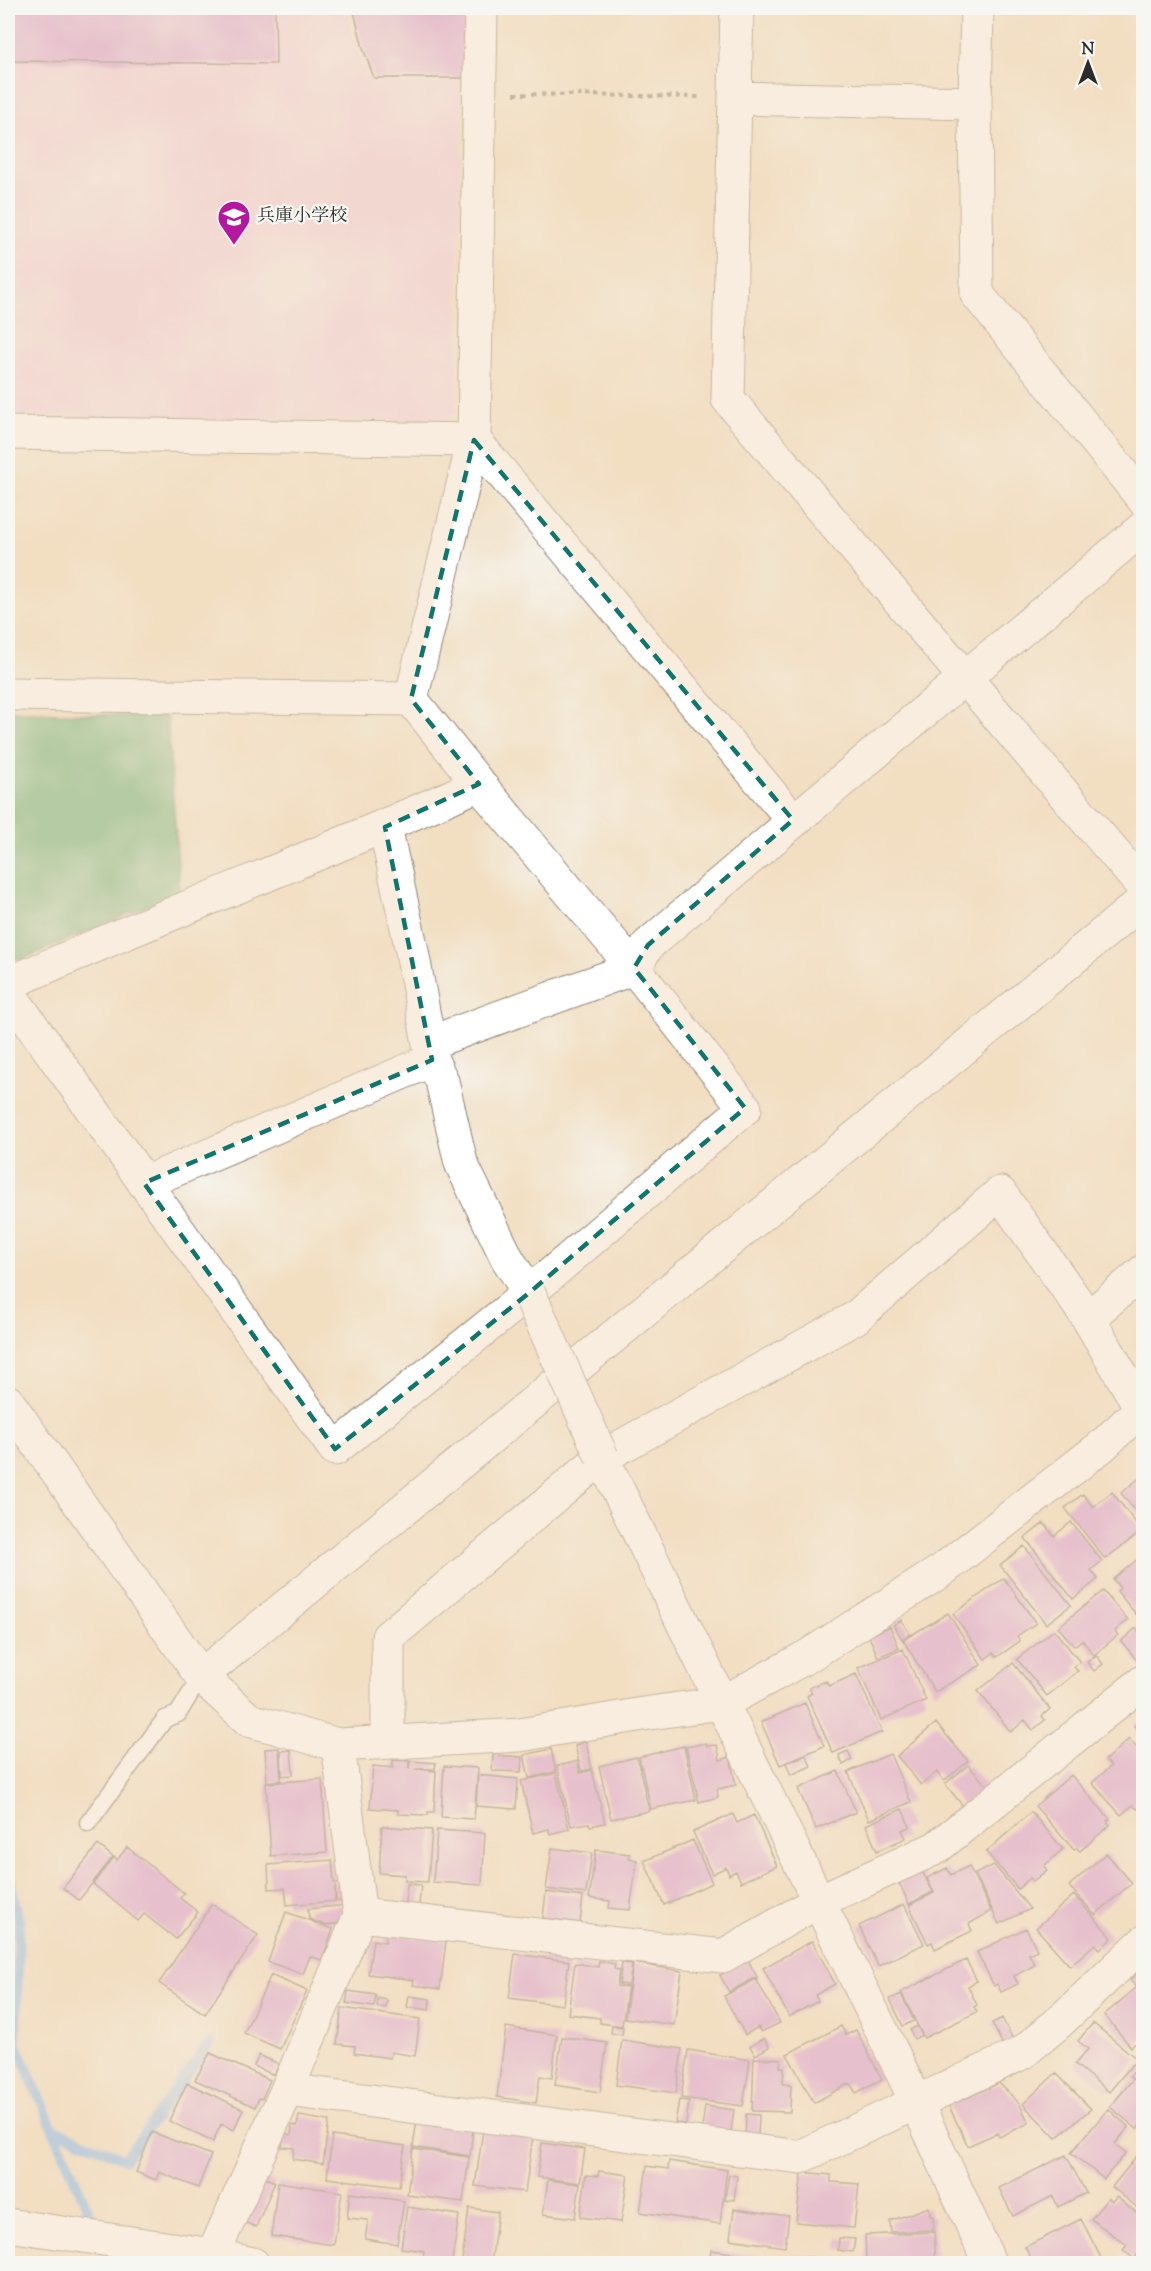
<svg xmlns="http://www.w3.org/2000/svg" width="1151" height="2271" font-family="'Sorts Mill Goudy','Noto Serif JP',serif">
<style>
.built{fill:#f2cfe2}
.forest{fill:#6cb47b;stroke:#4c7053;stroke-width:1.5}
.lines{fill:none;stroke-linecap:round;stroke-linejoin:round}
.stream{stroke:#80baf1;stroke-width:10}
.building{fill:#d99cd9}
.service-casing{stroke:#8e8576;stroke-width:19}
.minor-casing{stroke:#8e8576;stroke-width:35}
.tertiary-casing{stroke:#8e8576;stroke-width:35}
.path{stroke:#8e8576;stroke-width:4;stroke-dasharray:4.5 4.5;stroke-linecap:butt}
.service{stroke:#fff;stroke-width:16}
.minor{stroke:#fff;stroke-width:33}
.tertiary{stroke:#fff;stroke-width:33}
.minor-bridge-casing{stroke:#8e8576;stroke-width:35;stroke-linecap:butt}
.minor-bridge{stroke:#fff;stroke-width:33}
.marked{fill:none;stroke:#0f766e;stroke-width:4.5;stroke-dasharray:12 8;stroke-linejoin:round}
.labels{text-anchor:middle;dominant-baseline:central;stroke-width:4.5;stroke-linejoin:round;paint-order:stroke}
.poi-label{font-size:18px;fill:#2b2b2b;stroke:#f6f6f2;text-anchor:start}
</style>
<rect width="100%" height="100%" fill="#f6f6f2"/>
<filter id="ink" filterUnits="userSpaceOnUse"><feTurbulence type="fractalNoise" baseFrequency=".0167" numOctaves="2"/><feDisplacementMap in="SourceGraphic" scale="12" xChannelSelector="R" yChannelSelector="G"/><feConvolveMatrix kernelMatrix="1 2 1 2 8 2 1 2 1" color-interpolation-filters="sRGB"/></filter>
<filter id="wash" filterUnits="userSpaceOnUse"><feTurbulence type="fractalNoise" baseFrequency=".008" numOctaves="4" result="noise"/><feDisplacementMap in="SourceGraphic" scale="24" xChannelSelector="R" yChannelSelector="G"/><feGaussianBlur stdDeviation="1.35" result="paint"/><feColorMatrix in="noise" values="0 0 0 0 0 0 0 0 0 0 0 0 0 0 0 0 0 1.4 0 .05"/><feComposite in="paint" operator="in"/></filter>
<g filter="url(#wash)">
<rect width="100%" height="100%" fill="#f2dfc2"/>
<path class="built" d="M8,8H349L353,42L369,81L462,82L457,411L446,422L8,416Z"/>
<path class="forest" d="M8,711L167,717L180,892L20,960L8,955Z"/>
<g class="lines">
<path class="stream" d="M8,1870L19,1921L16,2043L98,2233
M54,2129L125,2159L210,2043"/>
</g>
<g id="blocks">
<path class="building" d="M8,8H275L276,64L8,61Z
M353,8H465L464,78H374L363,48Z
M1142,1476L1144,1478V1521L1121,1493Z
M1112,1492L1142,1531L1105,1559L1065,1508L1083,1494L1093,1507Z
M1071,1522L1102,1561L1091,1570L1098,1579L1073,1599L1025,1538L1044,1523L1054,1536Z
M1024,1546L1071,1605L1046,1624L1000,1565Z
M1144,1554V1624L1117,1591L1120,1588L1113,1579Z
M1004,1578L1036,1623L1017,1636L1020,1641L997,1657L993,1653L985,1659L953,1614Z
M1103,1591L1128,1620L1115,1631L1118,1635L1094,1655L1082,1640L1074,1646L1058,1627Z
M948,1613L981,1665L935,1692L903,1640Z
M901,1620L910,1634L902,1639L893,1625Z
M890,1626L899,1648L878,1657L869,1636Z
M1136,1628L1144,1637V1660L1139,1663L1121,1641Z
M1054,1630L1080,1662L1074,1667L1078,1671L1047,1696L1017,1659Z
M903,1649L926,1700L881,1720L858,1668Z
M1096,1655L1103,1664L1094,1671L1087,1662Z
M1013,1663L1050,1709L1042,1716L1045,1720L1033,1730L1025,1720L1011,1732L978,1691Z
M856,1674L882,1732L833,1753L807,1696L812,1693L809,1688L826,1681L829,1686Z
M805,1703L824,1746L780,1765L761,1722Z
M1144,1718V1736L1134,1726Z
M936,1723L968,1761L944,1781L937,1772L921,1785L897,1756Z
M1129,1739L1144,1756V1803L1137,1809L1133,1805L1121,1815L1092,1783L1111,1766L1105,1760Z
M586,1742L592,1769L581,1771L575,1745Z
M706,1743L707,1746L717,1745L720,1760L730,1757L736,1785L717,1789L718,1797L699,1802L686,1747Z
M684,1746L696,1800L651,1809L639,1757Z
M279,1748L281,1780L267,1782L265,1749Z
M551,1749L556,1772L529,1778L524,1755Z
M291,1750L293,1775L282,1776L281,1751Z
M848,1751L852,1760L843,1765L839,1755Z
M890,1754L911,1802L869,1820L848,1772Z
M493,1755L522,1757L521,1772L492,1771Z
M806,1755L811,1766L791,1775L786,1763Z
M637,1757L649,1811L611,1819L599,1766Z
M393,1760L409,1761V1769L410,1761L436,1763L435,1769H415L436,1771L434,1812H428V1815L398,1814V1810L370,1808L373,1766L393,1768Z
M578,1761L580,1773L592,1770L605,1823L590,1826L589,1823L571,1826L557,1766Z
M968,1765L987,1786L963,1806L945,1784Z
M444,1766L478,1768L474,1819L441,1817Z
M838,1771L856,1812L816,1829L798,1789Z
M556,1773L569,1829L550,1834L549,1829L533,1833L521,1781Z
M478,1775L518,1779L516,1809L476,1806Z
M1071,1775L1110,1819L1107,1821L1110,1825L1080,1851L1077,1848L1074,1850L1035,1806Z
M322,1779L327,1852L271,1856L266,1783Z
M902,1809L910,1827L902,1830L906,1838L877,1851L866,1825Z
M1031,1812L1063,1849L1044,1866L1047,1870L1033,1881L1030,1878L1018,1889L986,1852Z
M733,1814L737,1823L754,1815L777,1866L741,1882L736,1871L729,1875L726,1867L712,1874L693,1832Z
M382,1826L432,1830L428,1882L405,1881V1875L379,1873Z
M437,1830L485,1833L482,1885L433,1882Z
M693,1840L712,1883L664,1905L644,1861Z
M98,1845L113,1857L79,1900L63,1888Z
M127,1847L184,1893L180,1898L198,1912L176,1939L144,1914L138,1921L93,1884L114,1857L117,1860Z
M552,1848L592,1853L586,1894L546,1889Z
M596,1850L630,1854L629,1858L637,1860L630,1910L609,1908L610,1901L589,1898Z
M1106,1853L1132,1883L1095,1915L1069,1886Z
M332,1860L334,1883H343L344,1901H336L335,1886V1901L287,1905L285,1888L269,1889L268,1865Z
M994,1865L1030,1909L999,1924L975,1874Z
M969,1866L991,1911L969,1924L972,1931L935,1949L932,1942L928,1944L909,1905L934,1893L927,1878L947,1868L951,1875Z
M922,1871L933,1892L909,1904L899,1883Z
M407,1884L421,1885L419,1905L406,1904Z
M546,1892L583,1897L580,1923L543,1918Z
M1074,1895L1112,1938L1100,1949L1095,1944L1070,1966L1036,1928Z
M212,1904L258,1935L205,2014L159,1983Z
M904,1904L924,1944L878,1966L859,1926Z
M347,1905L342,1923L325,1925L309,1919L308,1909Z
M286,1912L333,1929L322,1960L310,1956L303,1974L268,1962Z
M1026,1928L1037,1950L1029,1954L1035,1965L1014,1976L1018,1984L1001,1992L997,1984L994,1986L977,1952Z
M387,1933L446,1941L440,1989L413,1985L414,1980L368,1974L373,1940L385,1942Z
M812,1941L835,1984L815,1995L818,2001L789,2017L763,1968Z
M515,1954L569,1961L563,2005L509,1998Z
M748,1960L757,1977L729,1992L720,1975Z
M966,1960L977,1981L968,1986L977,2005L974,2007L977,2012L924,2038L901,1992Z
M599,1961L615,1964L614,1969L619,1970L617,1986L628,1987L622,2026L600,2023V2018L568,2014L575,1963L598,1967Z
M622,1963L632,1964L629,1985L619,1984Z
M633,1963L682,1971L674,2025L625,2018Z
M1144,1968V2036L1131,2047L1104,2015L1137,1987L1130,1980Z
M271,1975L307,1991L280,2049L244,2033Z
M756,1979L780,2023L761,2032L758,2027L745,2035L724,1996Z
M348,1991L376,1995L374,2007L346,2003Z
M901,1994L914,2021L903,2026L890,1999Z
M409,1996L430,1999L429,2010L407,2007Z
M378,1998L387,2000L386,2008L377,2007Z
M342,2008L420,2019L415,2056L391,2052L390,2058L354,2053L355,2046L337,2044Z
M1002,2018L1013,2040L1003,2045L992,2023Z
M1093,2023L1137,2059L1109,2092L1075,2064L1088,2049L1078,2041Z
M612,2026L623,2027L622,2035L611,2033Z
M841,2026L846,2035L856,2030L882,2079L856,2093L850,2083L814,2103L787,2054Z
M917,2026L922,2035L914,2039L910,2030Z
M506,2027L557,2035L552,2078L540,2076L536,2103L497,2097Z
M562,2037L607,2043L600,2092L555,2085Z
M764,2038L769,2047L755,2055L750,2046Z
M622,2040L682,2049L676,2093L616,2085Z
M688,2050L750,2060L743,2106L681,2098Z
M210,2053L270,2080L262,2099L259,2098L255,2107L195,2080Z
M259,2055L279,2064L274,2075L254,2066Z
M754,2058L781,2059L780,2067H784L783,2084L791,2085L790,2112L752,2111Z
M1142,2062L1144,2122L1137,2129L1110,2107L1133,2079L1130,2076Z
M1056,2073L1091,2109L1056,2138L1023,2104Z
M187,2083L243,2109L234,2130L221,2124L213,2142L169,2121Z
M999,2083L1019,2103L1029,2123L999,2137L997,2133L968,2146L949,2106Z
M679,2100L689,2101L686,2124L675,2123Z
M705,2106L734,2110L731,2132L702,2128Z
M1108,2109L1129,2127L1115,2144L1126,2153L1104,2179L1071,2153Z
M746,2114L759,2115L758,2136H745Z
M299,2116L329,2121L323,2164L293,2159L294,2148L282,2147L284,2133L291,2135L292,2125L297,2126Z
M417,2120L473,2129L470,2156L413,2147Z
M483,2130L533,2136L525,2192L475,2186Z
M152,2132L211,2155L198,2188L159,2172L156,2180L136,2172Z
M332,2136L405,2146L399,2187L327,2178Z
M542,2143L585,2149L580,2183L537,2177Z
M413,2149L469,2157L463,2202L407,2195Z
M1140,2152L1144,2155V2213L1112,2187Z
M1066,2155L1086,2193L1058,2207L1053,2196L1013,2216L999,2188Z
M669,2161L727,2170L720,2224L640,2212L647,2166L668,2169Z
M599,2171L628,2175L621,2222L580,2217L586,2175L598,2176Z
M802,2172L831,2175V2182L859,2184L854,2228L796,2222Z
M729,2175L737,2176L734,2200L725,2199Z
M263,2177L275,2182L256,2227L244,2222Z
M548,2180L580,2184L575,2218L543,2214Z
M278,2182L342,2192L334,2245L271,2236Z
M350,2193L404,2201L397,2244L365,2239L368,2220L347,2218Z
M1117,2196L1144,2219V2248L1134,2259L1123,2250L1127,2245L1091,2219L1108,2198L1112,2201Z
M407,2207L459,2215L452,2262L423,2258L424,2251L401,2248Z
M929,2207L930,2216H933L934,2230L891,2232L890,2221Z
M469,2208L498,2212L491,2264L462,2261Z
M734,2209L789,2216L785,2247L730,2239Z
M1081,2219L1101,2258L1089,2264H1034L1025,2247Z
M934,2232L936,2264H866L865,2235Z
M839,2238L855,2239L853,2252L838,2250Z
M711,2250L777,2259L776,2264H709Z
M787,2255L839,2260V2264H787Z"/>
</g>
</g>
<g filter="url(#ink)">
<use href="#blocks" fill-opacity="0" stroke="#8e8576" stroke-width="1.5"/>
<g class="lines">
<g class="service-casing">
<path id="service" d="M88,1823L165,1719L178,1714L201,1676"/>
</g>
<g class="minor-casing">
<path id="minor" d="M737,8L728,399L1144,888
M977,8L975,103L977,294L1144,500
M735,98L975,103
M8,433L474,440L793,820
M8,694L411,699
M411,699L474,440L481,8
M385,827L411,946L432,1060L442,1081L461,1163L507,1258L529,1293
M8,984C163,914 324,855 479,784
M8,992L335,1449L529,1293L745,1108L634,968L479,784L411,699
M429,1043L634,968L648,945C812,804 979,667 1144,527
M144,1183L432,1060
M1088,1318L1144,1271
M602,1457L916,2101L990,2264
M201,1676L249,1720L338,1745L520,1735L643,1714L722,1703L808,1656L941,1571L1102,1446L1140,1410
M388,1742V1637L602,1457L855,1318L1000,1193L1088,1318L1144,1413
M360,1915L723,1956L819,1901L936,1848L1144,1681
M287,2090L800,2157L1022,2053L1057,2024L1144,1942
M8,2225L213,2255L253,2264
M213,2255L287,2090L360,1915L338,1745"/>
</g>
<g class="tertiary-casing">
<path id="tertiary" d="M8,1402L201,1676L1144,900"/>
</g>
<path class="path" d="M514,94L701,97"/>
<use href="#service" class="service"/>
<use href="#minor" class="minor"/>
<use href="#tertiary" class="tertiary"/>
<g class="minor-bridge-casing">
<path id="minor-bridge" d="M529,1293L602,1457"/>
</g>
<use href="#minor-bridge" class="minor-bridge"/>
</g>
</g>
<path d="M0 0H1151V2271H0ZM474,440L793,820L648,945L634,968L745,1108L529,1293L335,1449L144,1183L432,1060L385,827L479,784L411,699Z" fill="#f2dfc2" fill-opacity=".55" fill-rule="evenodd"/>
<path class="marked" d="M474,440L793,820L648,945L634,968L745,1108L529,1293L335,1449L144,1183L432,1060L385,827L479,784L411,699Z"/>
<defs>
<g id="school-pin" transform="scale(1.725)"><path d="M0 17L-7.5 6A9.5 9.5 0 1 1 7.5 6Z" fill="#b5179e" stroke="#f6f6f2"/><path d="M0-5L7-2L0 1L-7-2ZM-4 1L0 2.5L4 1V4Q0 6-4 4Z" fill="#fff"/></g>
</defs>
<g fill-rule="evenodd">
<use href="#school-pin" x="234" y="217"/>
</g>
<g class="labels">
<g class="poi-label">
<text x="257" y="217">兵庫小学校</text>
</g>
</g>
<rect width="1151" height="2271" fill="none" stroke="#f6f6f2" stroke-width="30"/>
<g transform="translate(1088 63)" stroke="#f6f6f2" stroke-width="4.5" paint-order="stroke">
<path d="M0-4.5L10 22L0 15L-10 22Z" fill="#2b2b2b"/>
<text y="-9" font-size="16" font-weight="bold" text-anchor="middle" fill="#2b2b2b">N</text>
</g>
</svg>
